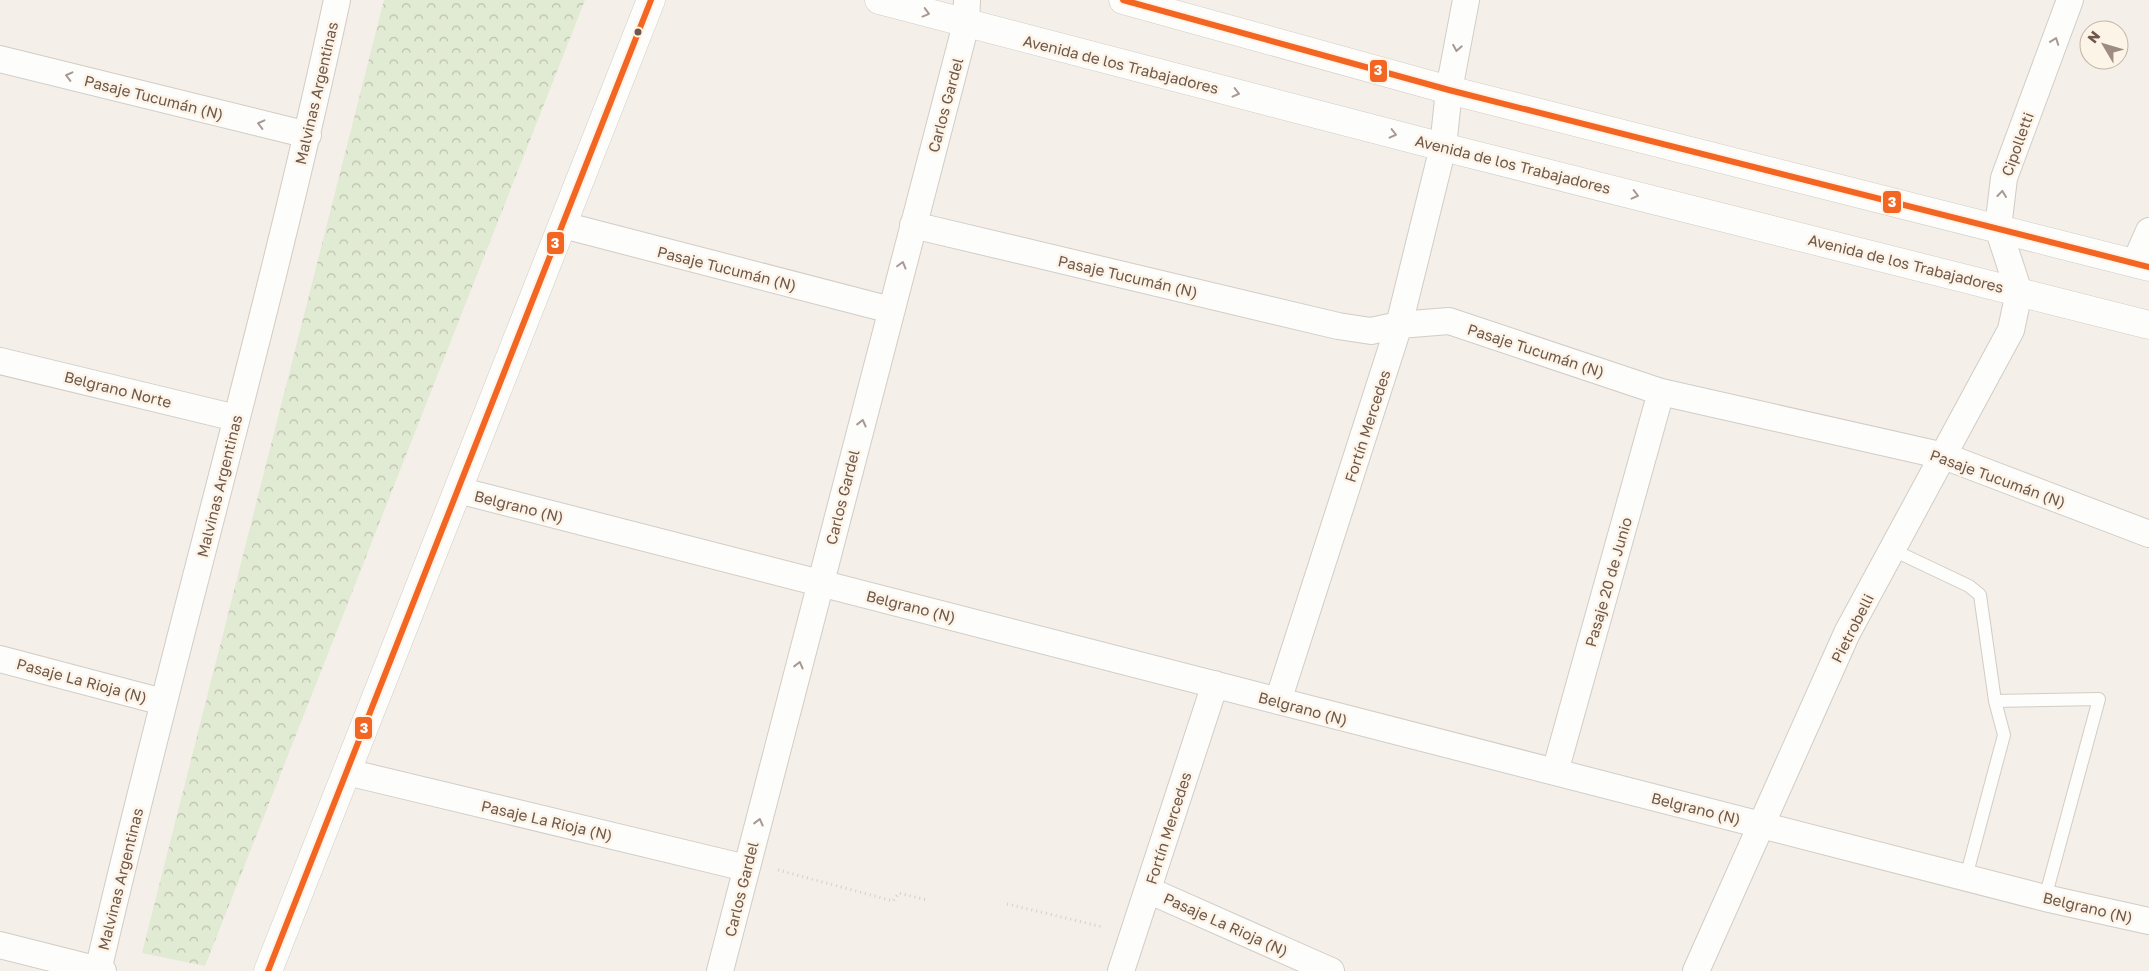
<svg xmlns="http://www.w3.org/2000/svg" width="2149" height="971" font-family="'Golos Text',sans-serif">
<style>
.park{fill:url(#park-crowns)}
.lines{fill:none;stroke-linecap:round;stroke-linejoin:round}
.service-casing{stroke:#d2ccc5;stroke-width:14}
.minor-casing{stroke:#d2ccc5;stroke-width:28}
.tertiary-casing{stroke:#d2ccc5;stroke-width:29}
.path{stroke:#d5cfca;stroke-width:3;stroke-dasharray:1 4;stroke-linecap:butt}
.service{stroke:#fdfdfc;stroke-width:12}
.minor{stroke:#fdfdfc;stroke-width:26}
.tertiary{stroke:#fdfdfc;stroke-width:28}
.bus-1-casing{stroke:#fdf4e8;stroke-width:10}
.bus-1{stroke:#f26522;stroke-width:6}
.oneway{stroke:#a89992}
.bus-dot{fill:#6f574b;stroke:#fdf4e8;stroke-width:2}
.labels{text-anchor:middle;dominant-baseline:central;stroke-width:5;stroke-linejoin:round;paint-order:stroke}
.street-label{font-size:15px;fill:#6f574b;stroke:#fdf4e8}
.line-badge{stroke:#fdf4e8;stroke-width:2}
.badge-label{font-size:14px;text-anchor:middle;font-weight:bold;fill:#fff}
</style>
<defs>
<pattern id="park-crowns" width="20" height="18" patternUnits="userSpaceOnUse" patternTransform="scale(1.25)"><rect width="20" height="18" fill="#e1ead3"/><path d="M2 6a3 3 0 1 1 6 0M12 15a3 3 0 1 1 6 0" fill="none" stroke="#bbc0ad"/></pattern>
</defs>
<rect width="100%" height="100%" fill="#f4efe8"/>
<path class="park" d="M384,0H585L205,966L142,953Z"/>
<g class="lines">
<g class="service-casing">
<path id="service" d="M1893,550L1969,586L1980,595L1995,701L2004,735L1966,877
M1995,701L2099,699L2045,898"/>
</g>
<g class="minor-casing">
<path id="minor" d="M0,59L308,135
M563,225L891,310
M913,225L1338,326L1371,331L1399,325L1449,321L1661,392L1944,456L2149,534
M2135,263L2149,231
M0,361L236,418
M458,490L2045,898L2149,921
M0,659L163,702
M1278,701L1399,325L1443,147L1449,90L1466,0
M347,772L746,868
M1555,772L1661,392
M1148,890L1331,971
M0,945L103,971
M98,971C173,646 267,326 337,0
M720,971L966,24L967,0
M1121,971L1215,684
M1696,971L1847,633L2011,330L2019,292L1998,228L2004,178L2070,0"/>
</g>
<g class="tertiary-casing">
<path id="tertiary" d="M879,0L1443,147L2149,325
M1123,0L1449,90L2149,267
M268,971L651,0"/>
</g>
<path class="path" d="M778,870L893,901L899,893L927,900
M1007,904L1103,927"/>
<use href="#service" class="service"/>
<use href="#minor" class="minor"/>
<use href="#tertiary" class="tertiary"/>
<g class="bus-1-casing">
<path id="bus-1" d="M1123,0L1449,90L2149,267
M268,971L651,0"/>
</g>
<use href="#bus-1" class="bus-1"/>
</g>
<defs><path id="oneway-chevron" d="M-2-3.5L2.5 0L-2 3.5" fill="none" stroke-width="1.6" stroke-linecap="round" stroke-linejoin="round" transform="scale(1.25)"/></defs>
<g class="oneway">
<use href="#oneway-chevron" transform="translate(926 13) rotate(15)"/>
<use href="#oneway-chevron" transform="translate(2055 41) rotate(-70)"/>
<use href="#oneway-chevron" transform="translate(1457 48) rotate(100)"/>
<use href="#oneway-chevron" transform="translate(69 76) rotate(-166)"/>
<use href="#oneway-chevron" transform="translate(1236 93) rotate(14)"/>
<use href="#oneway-chevron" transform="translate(261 124) rotate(-166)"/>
<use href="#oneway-chevron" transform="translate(1393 134) rotate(14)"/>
<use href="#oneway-chevron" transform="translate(2002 194) rotate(-83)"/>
<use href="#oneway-chevron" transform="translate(1635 195) rotate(14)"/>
<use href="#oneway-chevron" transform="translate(902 265) rotate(-75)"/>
<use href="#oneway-chevron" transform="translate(862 423) rotate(-76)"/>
<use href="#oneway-chevron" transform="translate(799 665) rotate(-76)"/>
<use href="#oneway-chevron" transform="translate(759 822) rotate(-76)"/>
</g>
<circle class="bus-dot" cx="638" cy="32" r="4.5"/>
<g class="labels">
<g class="street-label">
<text transform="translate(1121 64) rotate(14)">Avenida de los Trabajadores</text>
<text transform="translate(316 93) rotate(-77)">Malvinas Argentinas</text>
<text transform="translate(154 97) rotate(14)">Pasaje Tucumán (N)</text>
<text transform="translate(945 105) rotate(-75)">Carlos Gardel</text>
<text transform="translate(2017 144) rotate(-70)">Cipolletti</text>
<text transform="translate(1513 164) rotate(14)">Avenida de los Trabajadores</text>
<text transform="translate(1906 263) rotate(14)">Avenida de los Trabajadores</text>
<text transform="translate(727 268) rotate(14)">Pasaje Tucumán (N)</text>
<text transform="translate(1128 276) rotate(13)">Pasaje Tucumán (N)</text>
<text transform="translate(1536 350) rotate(18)">Pasaje Tucumán (N)</text>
<text transform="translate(118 389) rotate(14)">Belgrano Norte</text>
<text transform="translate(1367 426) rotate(-72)">Fortín Mercedes</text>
<text transform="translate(1998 478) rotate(20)">Pasaje Tucumán (N)</text>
<text transform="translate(219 486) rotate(-76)">Malvinas Argentinas</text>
<text transform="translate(842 497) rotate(-76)">Carlos Gardel</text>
<text transform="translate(519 506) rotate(14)">Belgrano (N)</text>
<text transform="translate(1608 582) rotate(-74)">Pasaje 20 de Junio</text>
<text transform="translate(911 606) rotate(14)">Belgrano (N)</text>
<text transform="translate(1852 628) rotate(-63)">Pietrobelli</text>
<text transform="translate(82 680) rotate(15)">Pasaje La Rioja (N)</text>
<text transform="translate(1303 708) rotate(15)">Belgrano (N)</text>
<text transform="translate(1696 808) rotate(14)">Belgrano (N)</text>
<text transform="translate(547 820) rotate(13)">Pasaje La Rioja (N)</text>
<text transform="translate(1168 828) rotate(-72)">Fortín Mercedes</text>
<text transform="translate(120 879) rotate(-76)">Malvinas Argentinas</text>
<text transform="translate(741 889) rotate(-76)">Carlos Gardel</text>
<text transform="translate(2088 907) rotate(13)">Belgrano (N)</text>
<text transform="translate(1226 924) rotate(24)">Pasaje La Rioja (N)</text>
</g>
</g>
<g class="line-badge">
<rect x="1369" y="59" width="19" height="24" rx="5" fill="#f26522"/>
<rect x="1882" y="190" width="20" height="24" rx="5" fill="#f26522"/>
<rect x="546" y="231" width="19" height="24" rx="5" fill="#f26522"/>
<rect x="354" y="716" width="19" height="24" rx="5" fill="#f26522"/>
</g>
<g class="badge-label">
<text x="1378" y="75">3</text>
<text x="1892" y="207">3</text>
<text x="555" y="248">3</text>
<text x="364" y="733">3</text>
</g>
<g transform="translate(2104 45) rotate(308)"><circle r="24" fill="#fdf4e8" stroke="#c4b5a9"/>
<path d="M0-4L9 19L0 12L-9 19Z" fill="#9e8c82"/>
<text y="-8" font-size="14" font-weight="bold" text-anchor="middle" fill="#6f574b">N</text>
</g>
</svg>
